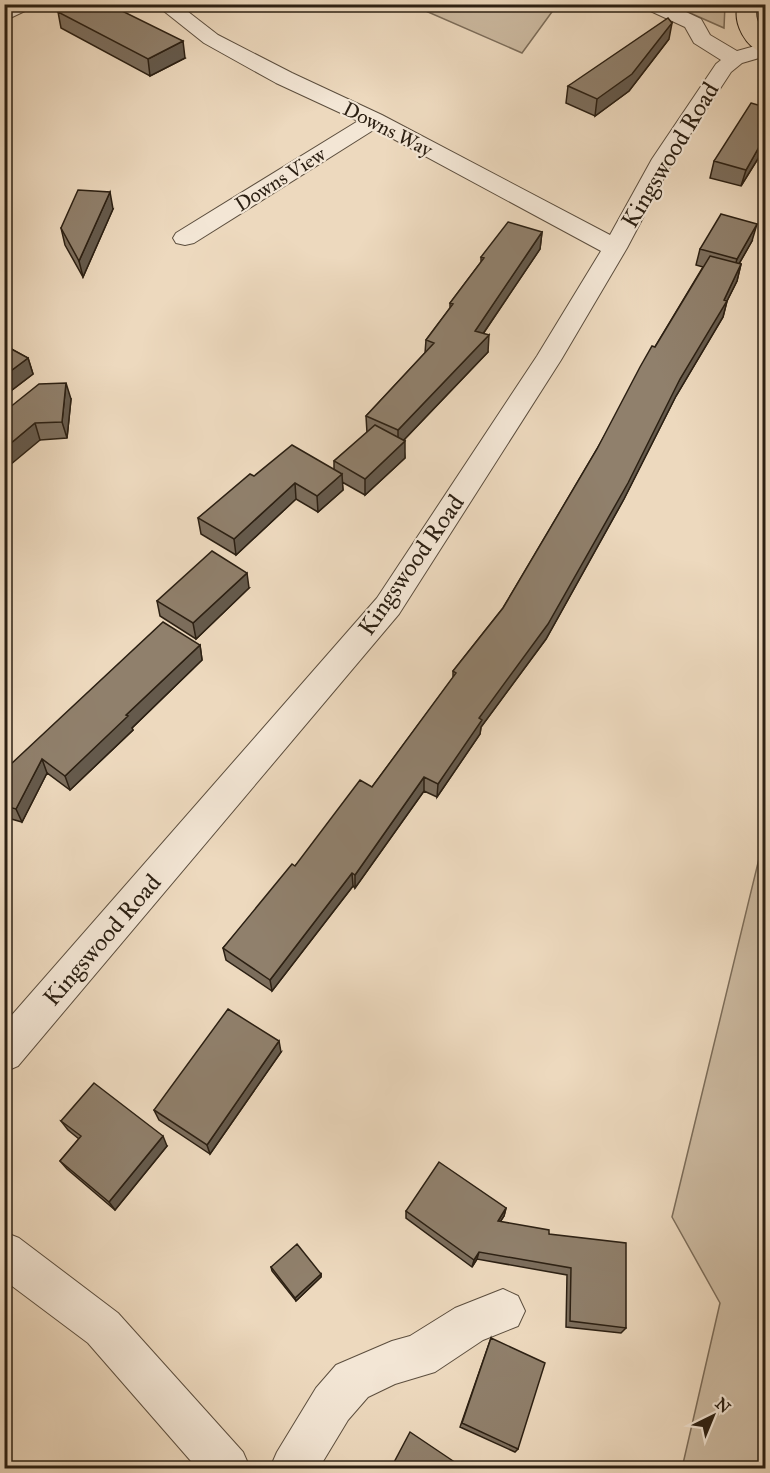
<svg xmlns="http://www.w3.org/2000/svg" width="770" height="1473" font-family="'IM FELL Great Primer',serif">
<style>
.green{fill:#ccbaa1;stroke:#7c6d5a;stroke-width:1.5}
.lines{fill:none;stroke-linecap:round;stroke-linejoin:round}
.minor-casing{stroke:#5c4e3e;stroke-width:2}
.major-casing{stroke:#2c2013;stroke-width:2}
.minor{fill:#f3e6d5;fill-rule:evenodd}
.major{fill:#edd9be;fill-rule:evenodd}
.wall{fill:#7c6e5d;stroke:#2c2013;stroke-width:1.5}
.shaded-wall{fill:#655a4c;stroke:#2c2013;stroke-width:1.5}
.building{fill:#90806c;stroke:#2c2013;stroke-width:1.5}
.labels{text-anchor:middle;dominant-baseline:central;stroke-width:4.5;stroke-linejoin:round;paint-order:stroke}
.far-street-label{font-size:20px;fill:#2c2013;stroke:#f3e6d5}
.street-label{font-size:24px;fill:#2c2013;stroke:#f3e6d5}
</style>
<rect width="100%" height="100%" fill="#edd9be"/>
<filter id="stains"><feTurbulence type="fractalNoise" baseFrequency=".00333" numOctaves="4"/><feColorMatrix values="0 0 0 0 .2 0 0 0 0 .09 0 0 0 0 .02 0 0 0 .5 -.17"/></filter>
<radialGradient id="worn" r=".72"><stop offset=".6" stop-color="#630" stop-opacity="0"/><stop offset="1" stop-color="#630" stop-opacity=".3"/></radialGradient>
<path class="green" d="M412,5H557L522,53Z
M672,5H725L724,28Z
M765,834V1468H682L720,1303L672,1217Z"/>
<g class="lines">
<g class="minor-casing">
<path id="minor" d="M8,4H34L31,8L4,21V7Z
M155,4H178L218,35L292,73L382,115L610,235L652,159L716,64L721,60L694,43L685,27L644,8L641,4H669L701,19L710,35L737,51L766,43V56L742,63L731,72L674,159L627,248L561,360L399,614L18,1066L4,1072V1024L377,598L537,356L601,251L375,129L194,243L185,245L176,243L173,238L176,233L358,121L276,83L204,43Z
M4,1232L19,1238L118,1313L243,1452L250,1468H197L88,1343L4,1280Z
M503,1289L518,1296L525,1311L518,1326L483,1340L435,1372L395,1384L368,1397L348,1420L319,1468H270L277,1452L316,1388L336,1365L392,1341L410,1336L455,1308Z"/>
</g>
<g class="major-casing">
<path id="major" d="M738,4H758C752,22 763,25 766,38C766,43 766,49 766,54C746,49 732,23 738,4Z"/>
</g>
<use href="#minor" class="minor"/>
<use href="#major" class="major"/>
</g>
<path class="wall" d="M58,12L185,58L150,76L61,28Z
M669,39L629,91L595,116L566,103L568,86Z
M765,107V153L763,158L759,157L741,186L710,178L714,161Z
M113,209L83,277L65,245L61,228Z
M542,232L540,249L483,334L488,352L403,441L405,458L365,495L342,482L343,490L318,512L296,499L236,555L201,534L198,518L254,476L334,470V461L367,433L366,416L425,353L426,340L450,308V303L481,262V257Z
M752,241L739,264H741L737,281L727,301L723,317L676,396L624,499L546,639L481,727L480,734L437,797L424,791L355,888L353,886L272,991L226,960L223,948L295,866L372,787L453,678V671L503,608L597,449L655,347L703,267L696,265L700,249Z
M4,345L28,358L33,374L8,393L4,391Z
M71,399L67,438L40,440L4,412Z
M249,588L196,639L160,616L157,601Z
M200,645L202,660L132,728L133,730L70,790L47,773L22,822L4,817V762L11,764Z
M281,1052L210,1154L159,1120L154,1110Z
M61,1121L167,1146L115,1210L67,1169L60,1161L79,1139L68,1130Z
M506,1208L504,1216L500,1222L549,1234L626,1328L621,1333L566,1327L567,1275L477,1259L472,1267L406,1218V1211Z
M271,1267L321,1274V1277L296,1301L272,1271Z
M491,1338L518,1449L515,1452L460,1427Z"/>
<path class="shaded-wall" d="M672,23L669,39L629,91L595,116L597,99Z
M183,41L185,58L150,76L148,59Z
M763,140L759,157L741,186L746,170Z
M110,192L113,209L83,277L79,261Z
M757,224L752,241L732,276L737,259Z
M542,232L540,249L474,347L475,331Z
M741,264L737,281L727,301L723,317L676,396L624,499L546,639L481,727L480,734L437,797L438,784L479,718L680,379L724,300Z
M489,335L488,352L398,446V430Z
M28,358L33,374L8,393L4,383V376Z
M66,383L71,399L67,438L62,422Z
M35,423L40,440L4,470V449Z
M405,441V458L365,495V479Z
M342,474L343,490L318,512L317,496Z
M295,483L296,499L236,555L234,539Z
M247,573L249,588L196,639L193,623Z
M200,645L202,660L132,728L133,730L70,790L65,776L126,715Z
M42,759L47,773L22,822L16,809Z
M424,777V791L355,888V875Z
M352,873L353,886L272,991L270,980Z
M279,1041L281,1052L210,1154L207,1145Z
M163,1136L167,1146L115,1210L109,1202Z
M506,1208L504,1216L496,1228L498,1221Z
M479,1252L477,1259L472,1267L474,1260Z
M321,1274V1277L296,1301L295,1298Z"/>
<path class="building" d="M74,4H108L183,41L148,59L58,12Z
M668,18L672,23L632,74L597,99L568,86Z
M751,103L765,107V141L763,140L746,170L714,161Z
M78,190L110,192L79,261L61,228Z
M721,214L757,224L737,259L700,249Z
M508,222L542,232L475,331L489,335L398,430L366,416L434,343L426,340L453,304L450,303L484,258L481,257Z
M710,256L741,264L724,300L727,301L680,379L628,483L548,624L479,718L482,720L438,784L424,777L355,875L352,873L270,980L223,948L292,864L295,866L360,780L372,787L456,673L453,671L503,608L597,449L640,367L652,346L655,347Z
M4,345L28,358L4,376Z
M66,383L62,422L35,423L4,449V412L39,384Z
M375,425L405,441L365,479L334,461Z
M292,445L342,474L317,496L295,483L234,539L198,518L250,474L254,476Z
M212,551L247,573L193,623L157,601Z
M163,622L200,645L126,715L128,716L65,776L42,759L16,809L4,806V762L11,764Z
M228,1009L279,1041L207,1145L154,1110Z
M94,1083L163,1136L109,1202L60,1161L81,1136L61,1121Z
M439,1162L506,1208L498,1221L549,1230V1234L626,1243V1328L570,1321L571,1268L479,1252L474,1260L406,1211Z
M297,1244L321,1274L295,1298L271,1267Z
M491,1338L545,1363L518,1449L462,1423Z
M410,1432L462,1467L461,1468H391Z"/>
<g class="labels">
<g class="far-street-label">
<text transform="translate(388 129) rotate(27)">Downs Way</text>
<text transform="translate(280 179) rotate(-32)">Downs View</text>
</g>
<g class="street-label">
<text transform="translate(670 155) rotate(-59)">Kingswood Road</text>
<text transform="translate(411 565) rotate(-55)">Kingswood Road</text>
<text transform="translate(102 940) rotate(-49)">Kingswood Road</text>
</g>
</g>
<rect width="770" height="1473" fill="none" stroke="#edd9be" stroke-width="24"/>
<rect x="6" y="6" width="758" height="1461" fill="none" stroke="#2c2013" stroke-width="3"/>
<rect x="12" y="12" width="746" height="1449" fill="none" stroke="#2c2013" stroke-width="1.5"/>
<g transform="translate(713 1416) rotate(43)" stroke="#f3e6d5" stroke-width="4.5" paint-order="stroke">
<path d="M0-4.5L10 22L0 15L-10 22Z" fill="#2c2013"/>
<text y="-9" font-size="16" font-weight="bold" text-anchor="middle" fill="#2c2013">N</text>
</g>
<rect width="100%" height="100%" filter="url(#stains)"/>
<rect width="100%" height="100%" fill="url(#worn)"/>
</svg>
